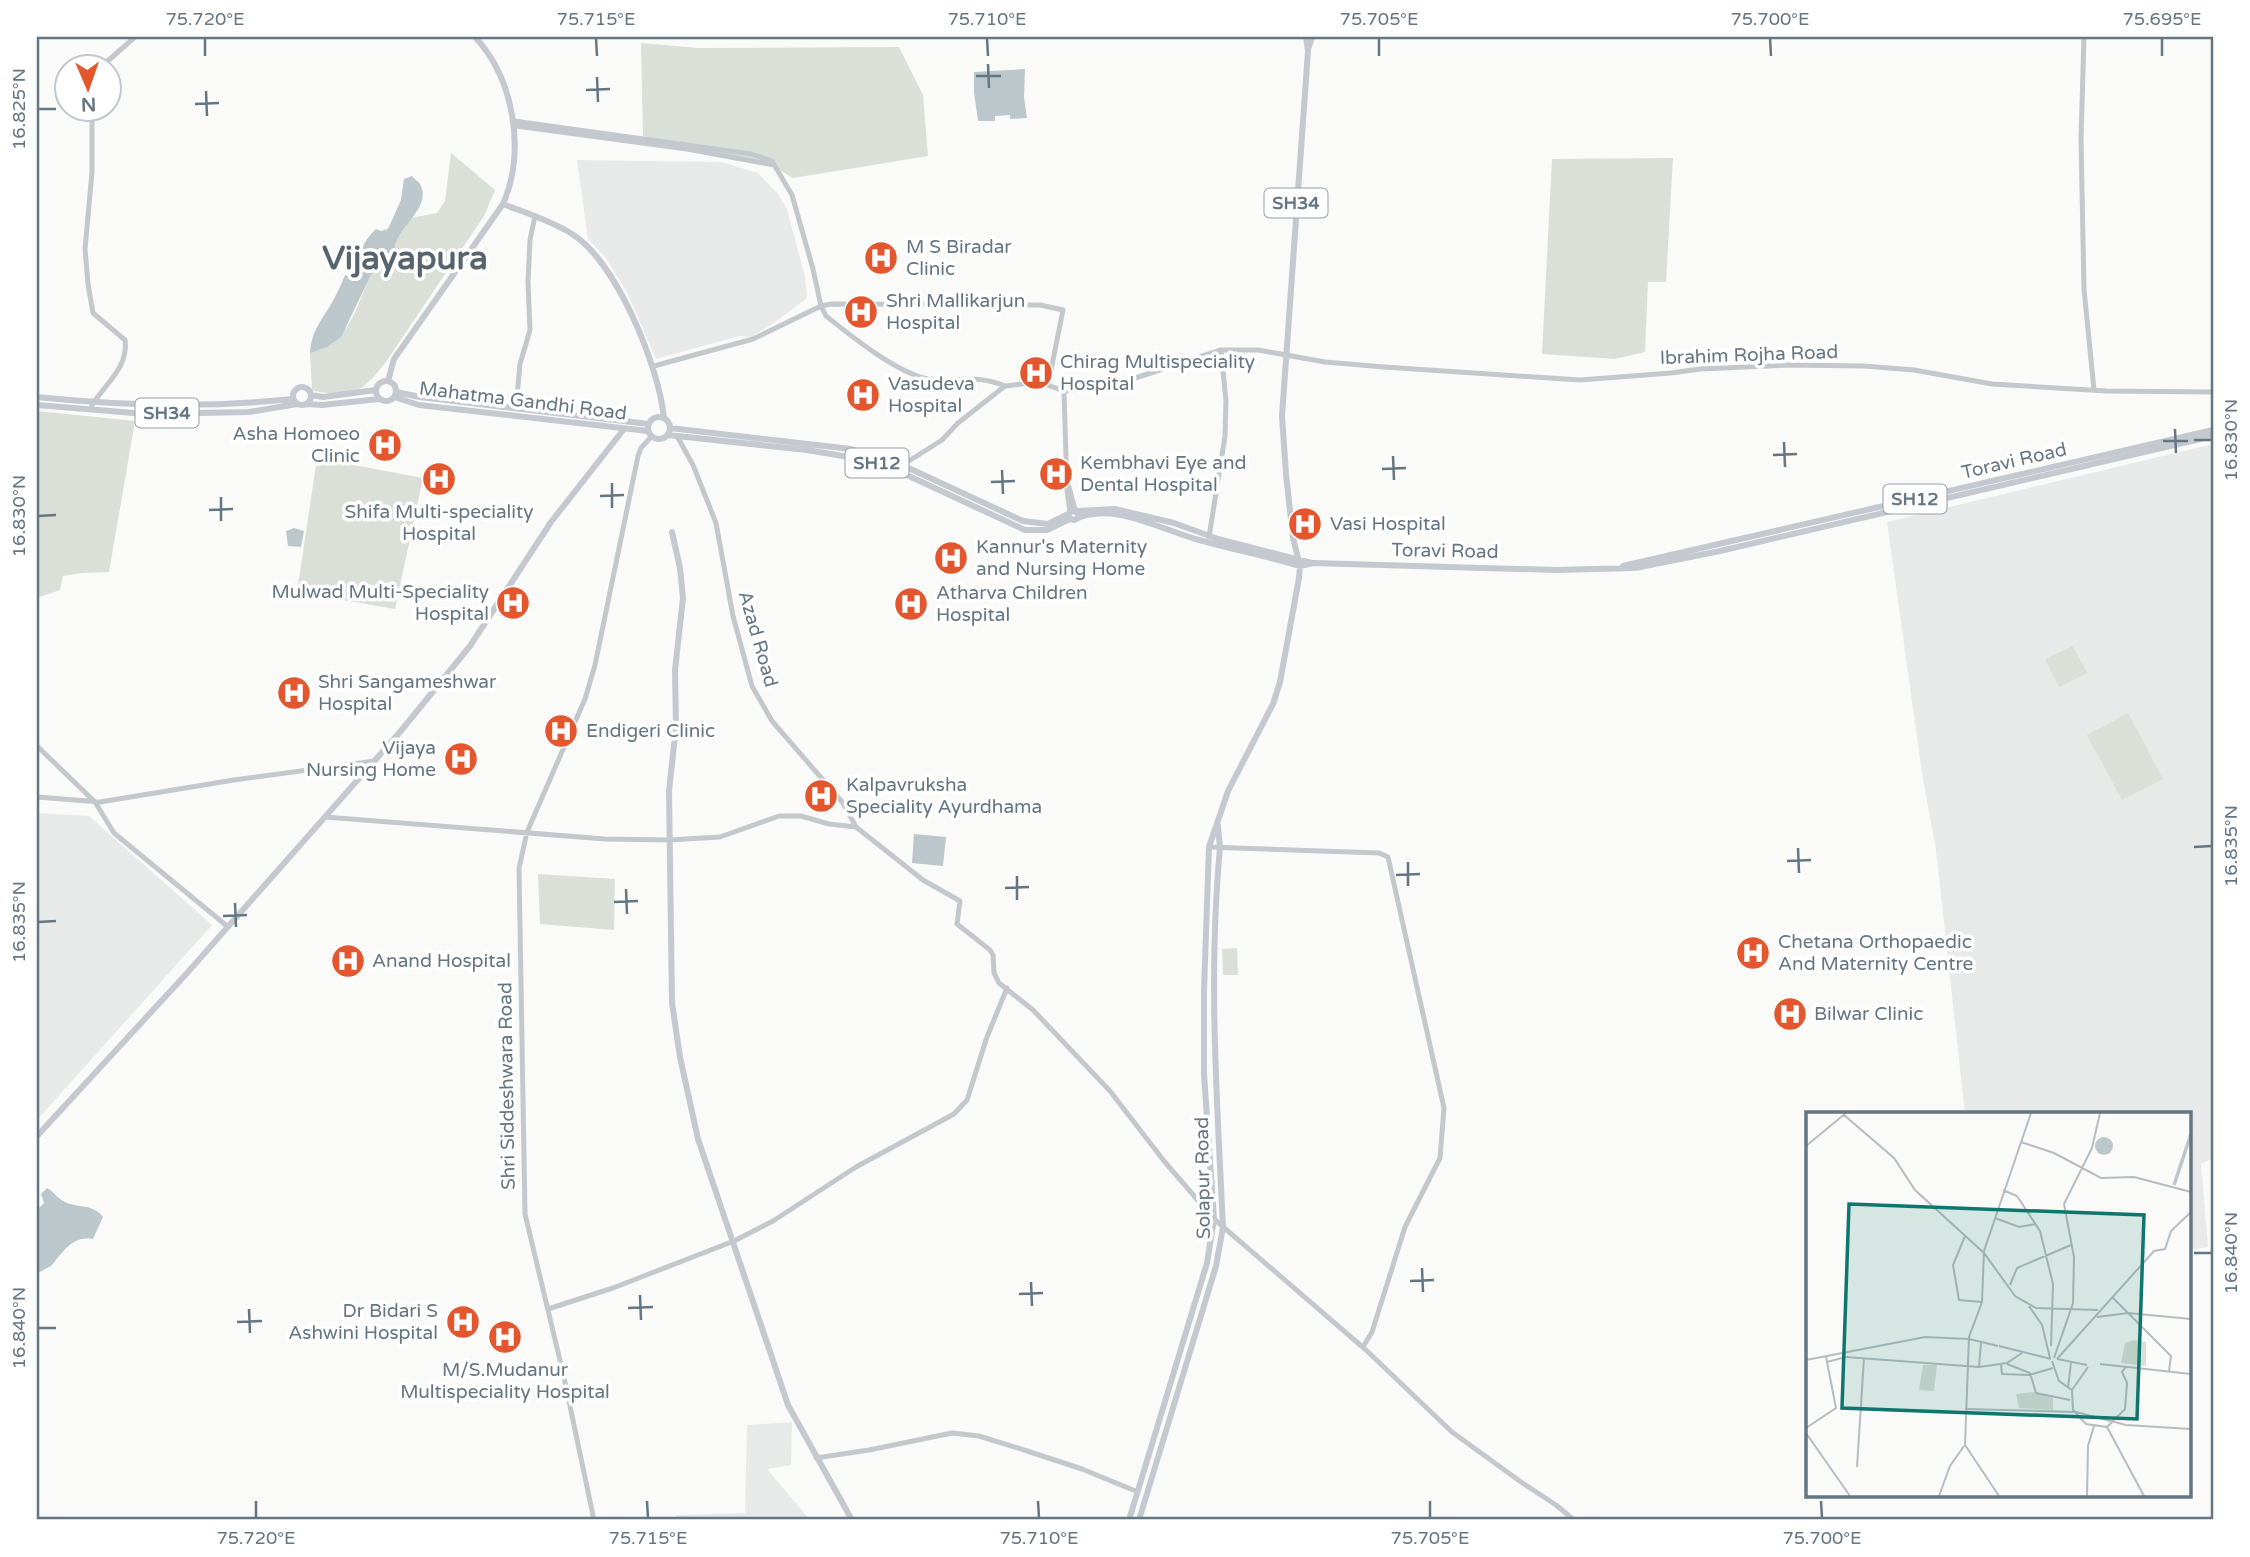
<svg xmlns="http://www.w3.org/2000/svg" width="2250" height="1557" font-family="'Varela Round',sans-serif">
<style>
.built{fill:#e8e9e9}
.green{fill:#dadfd7}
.water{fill:#bbc7cb}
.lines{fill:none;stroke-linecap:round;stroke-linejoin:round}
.tertiary{stroke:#c3c8cc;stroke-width:5}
.secondary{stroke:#c3c9ce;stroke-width:6}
.primary{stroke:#c3c9ce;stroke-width:6}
.ticks{fill:none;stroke:#657683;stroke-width:2.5}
.labels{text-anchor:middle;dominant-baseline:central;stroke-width:7;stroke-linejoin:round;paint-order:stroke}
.shield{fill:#fff;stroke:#939fa8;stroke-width:2}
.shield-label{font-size:18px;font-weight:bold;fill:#657683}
.poi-label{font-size:19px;fill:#657683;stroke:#fff;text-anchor:start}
.street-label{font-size:19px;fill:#657683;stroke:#fff}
.town-label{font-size:33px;font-weight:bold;fill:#57646e;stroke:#fff}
.inset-river{fill:none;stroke:#bbc7cb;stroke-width:3.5}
.inset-road{fill:none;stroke:#b5bdc2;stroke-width:2}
.view{fill:#0f766e;fill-opacity:0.15;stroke:#0f766e;stroke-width:3.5}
.inset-edge{fill:none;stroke:#657683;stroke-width:3.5}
.neatline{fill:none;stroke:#657683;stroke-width:2.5}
.ticks-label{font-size:18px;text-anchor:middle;fill:#657683}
</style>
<rect width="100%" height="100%" fill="#fafaf8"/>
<path class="built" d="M577,160L722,162L758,173L778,194L787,209L805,277L807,298L774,323L751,337L740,336L656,359L627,292L605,257L588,239Z
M2213,444V1158L2201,1164L2208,1247L2189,1250V1114H1965L1936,850L1922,773L1887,522Z
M37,813L89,816L212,925L37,1120Z
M792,1422L791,1465L767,1469L810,1520H676V1515L745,1513L747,1425Z"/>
<path class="green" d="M641,43L698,48L899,47L923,95L928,156L793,178L766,162L682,146L643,136Z
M451,153L495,190L484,216L386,362C378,371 368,386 357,390C345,395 324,394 312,390L310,353C353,338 353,312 371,275L377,269L379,262L395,248L396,239L411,218L437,213L445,201Z
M1673,158L1666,282H1648L1645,352L1615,359L1542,354L1552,159Z
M37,411L135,421L109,572L82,573L63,576L60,590L37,598Z
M317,458L423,478L395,609L297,592Z
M2073,646L2087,673L2059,687L2045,659Z
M2128,713L2163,779L2122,800L2087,735Z
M538,874L615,879L614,930L540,924Z
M1237,948L1238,975H1223L1222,949Z"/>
<path class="water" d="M1025,69L1024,97L1027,118L1010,119V115L995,116V121H978L974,92V72Z
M412,176C414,179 418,181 420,184C433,208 396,227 395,248L379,261L377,269L371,275L341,337L327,347L310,353C311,333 320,322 330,306C336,296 341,285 345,275L350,277L354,275C361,256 359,245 376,229L381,231L388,229L401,200L404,179Z
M294,528L304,531L301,547L288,546L286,531Z
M914,834L946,837L943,866L912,863Z
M47,1188C53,1191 55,1195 60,1199C74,1210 93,1202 103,1217L93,1239C72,1236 64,1251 52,1265C48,1268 41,1271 37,1274V1210L44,1203L41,1194Z"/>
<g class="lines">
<path class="tertiary" d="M2084,37L2081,139L2084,289L2094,390
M102,66L135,37
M514,121L751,154L772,161L792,195L813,269L821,306L826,316C851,336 898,374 929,379C956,382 976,374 1005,386
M516,126L687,149L774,165
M654,366L753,339L821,306L831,304L1040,305L1063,310L1048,385
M1064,391L1067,490L1070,512
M92,405C105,384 129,367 125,340L93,313L88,284L85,249L92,172V108
M516,408L520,364L530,330L528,282L530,240L535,216
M677,436L693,465L716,523L733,616L752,686L772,721L843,803L856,827
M901,466L942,440L958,423L1005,386L1039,382L1064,391L1088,389L1123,382L1221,350H1258L1325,362L1384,367L1580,380L1671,373L1700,369L1789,365L1864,366L1914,370L1992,384L2106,391L2213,392
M1069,487L1075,510
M1209,537L1225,436L1226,401L1221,350
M37,746L95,802L114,833L227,926
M37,797L100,802L234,780L375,761
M325,817L605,839L669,840L720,837L779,816H801L829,824L856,827L923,880L960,901L957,924L990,950L993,955L994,973L999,983L1033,1010L1110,1091L1164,1161L1214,1219L1366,1350L1452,1432L1521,1482L1556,1505L1574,1520
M1209,847L1379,853L1388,857L1444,1108L1440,1158L1405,1227L1372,1332L1363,1347
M548,1309L613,1288L734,1241L773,1221L856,1167L954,1114L967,1100L987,1037L1007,988
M816,1458L869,1450L952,1433L979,1436L1018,1448L1082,1469L1138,1492
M594,1520L563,1373L525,1214L519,868L527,832L585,699L595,665L638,456L641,448L652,436"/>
<path class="secondary" d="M388,381L394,359L503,204
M672,532L680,568L683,598L675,670L676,727L669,791L672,1003L680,1057L698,1139L788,1405L852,1520"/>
<path class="primary" d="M475,37C514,79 526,151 503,204C526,213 552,221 572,234C617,262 659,367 664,418
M1308,49L1312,37
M376 391a10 10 0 1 1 20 0a10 10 0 1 1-20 0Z
M293 396a9 9 0 1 1 18 0a9 9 0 1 1-18 0Z
M396,392L420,397L649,424
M311,395L323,397L376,390
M37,397C122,406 207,408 293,399
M394,397L419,405L648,431
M307,404L322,405L379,399
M37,405L146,414L249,412L297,404
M648 428a11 11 0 1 1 22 0a11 11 0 1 1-22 0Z
M670,428L851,449L902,465L1023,521L1048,524L1068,514
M668,435L807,450L867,460L896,470L1025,530H1047L1070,519
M1077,511L1115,509L1174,523L1218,539L1312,563
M1079,516L1075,510L1068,514L1070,519L1074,520C1111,500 1161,530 1199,540C1232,549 1266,556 1300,566L1313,563L1556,570L1635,568L1720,551L2213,436
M1623,566L2213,430
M37,1136L188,972L400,732L470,646L551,522L624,429
M1129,1520L1207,1263L1214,1219L1204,1074V991L1209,847L1228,791L1273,704L1280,682L1299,578L1300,566L1293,538L1286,474L1282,416L1308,51L1306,37
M1139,1520L1216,1266L1223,1227C1217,1100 1208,974 1220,848L1218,826"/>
</g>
<path class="ticks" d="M205,38V56M596,38L597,56M987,38L988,56M1379,38V56M1770,38L1771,56M2162,38V56M988,64L989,88M976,76H1001M597,77L598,102M586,90L610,89M206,91L207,116M195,104L219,103M38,109H56M2175,429L2176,453M2194,440H2212M2163,441H2188M1784,442L1785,467M1773,455L1797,454M1393,456L1394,480M1382,469L1406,468M1002,470L1003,494M991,482L1015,481M612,483V508M600,496L624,495M221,497V521M209,510L233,509M38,516L56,515M2194,847L2212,846M1798,848L1799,873M1787,861L1811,860M1408,862V886M1396,875L1420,874M1017,876V900M1005,888L1029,887M626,889L627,914M614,902L638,901M235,903L236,927M223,916L247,915M38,922L56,921M2194,1253H2212M1422,1268L1423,1292M1410,1281L1434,1280M1031,1282L1032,1306M1019,1294L1043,1293M640,1295L641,1320M628,1308L653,1307M249,1309L250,1333M237,1322L262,1321M38,1328H56M256,1501V1518M647,1501L648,1518M1038,1501L1039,1518M1430,1501V1518M1821,1501L1822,1518"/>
<defs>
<g id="hospital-disc" transform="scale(1.75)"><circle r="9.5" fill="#e4572e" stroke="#fff"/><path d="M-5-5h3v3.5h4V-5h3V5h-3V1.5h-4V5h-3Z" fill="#fff"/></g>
</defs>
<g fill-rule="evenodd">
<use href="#hospital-disc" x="881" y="258"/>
<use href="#hospital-disc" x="861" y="312"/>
<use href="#hospital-disc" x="1036" y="373"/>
<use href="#hospital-disc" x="863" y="395"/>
<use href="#hospital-disc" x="385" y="445"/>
<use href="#hospital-disc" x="1056" y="474"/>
<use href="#hospital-disc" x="439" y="479"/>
<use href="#hospital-disc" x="1305" y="524"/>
<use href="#hospital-disc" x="951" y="558"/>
<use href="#hospital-disc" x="513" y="603"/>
<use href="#hospital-disc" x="911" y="604"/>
<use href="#hospital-disc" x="294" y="693"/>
<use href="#hospital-disc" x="561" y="731"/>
<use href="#hospital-disc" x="461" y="759"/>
<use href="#hospital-disc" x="821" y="796"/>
<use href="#hospital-disc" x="1753" y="953"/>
<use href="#hospital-disc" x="348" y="961"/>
<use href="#hospital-disc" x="1790" y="1014"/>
<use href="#hospital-disc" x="463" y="1322"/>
<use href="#hospital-disc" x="505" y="1337"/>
</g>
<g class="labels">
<g class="shield">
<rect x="1264.5" y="188.5" width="63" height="29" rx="5"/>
<rect x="135.5" y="398.5" width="63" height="29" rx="5"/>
<rect x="845.5" y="448.5" width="63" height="29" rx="5"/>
<rect x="1883.5" y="484.5" width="63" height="29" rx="5"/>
</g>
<g class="shield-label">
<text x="1296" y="203">SH34</text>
<text x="167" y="413">SH34</text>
<text x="877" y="463">SH12</text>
<text x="1915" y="499">SH12</text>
</g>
<g class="poi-label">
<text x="906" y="247">M S Biradar<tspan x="906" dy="22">Clinic</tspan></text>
<text x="886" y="301">Shri Mallikarjun<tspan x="886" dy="22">Hospital</tspan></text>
<text x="1060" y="362">Chirag Multispeciality<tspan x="1060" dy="22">Hospital</tspan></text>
<text x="888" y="384">Vasudeva<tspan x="888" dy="22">Hospital</tspan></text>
<text x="360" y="434" text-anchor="end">Asha Homoeo<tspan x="360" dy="22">Clinic</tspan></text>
<text x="1080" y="463">Kembhavi Eye and<tspan x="1080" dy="22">Dental Hospital</tspan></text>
<text x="439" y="512" text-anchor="middle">Shifa Multi-speciality<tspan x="439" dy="22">Hospital</tspan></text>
<text x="1330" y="524">Vasi Hospital</text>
<text x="976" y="547">Kannur's Maternity<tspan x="976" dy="22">and Nursing Home</tspan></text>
<text x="489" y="592" text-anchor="end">Mulwad Multi-Speciality<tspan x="489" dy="22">Hospital</tspan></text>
<text x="936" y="593">Atharva Children<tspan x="936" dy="22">Hospital</tspan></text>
<text x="318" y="682">Shri Sangameshwar<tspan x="318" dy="22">Hospital</tspan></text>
<text x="586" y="731">Endigeri Clinic</text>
<text x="436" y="748" text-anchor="end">Vijaya<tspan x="436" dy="22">Nursing Home</tspan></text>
<text x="846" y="785">Kalpavruksha<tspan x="846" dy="22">Speciality Ayurdhama</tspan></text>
<text x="1778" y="942">Chetana Orthopaedic<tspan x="1778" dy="22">And Maternity Centre</tspan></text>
<text x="372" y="961">Anand Hospital</text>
<text x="1814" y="1014">Bilwar Clinic</text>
<text x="438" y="1311" text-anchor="end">Dr Bidari S<tspan x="438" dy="22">Ashwini Hospital</tspan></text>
<text x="505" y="1370" text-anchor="middle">M/S.Mudanur<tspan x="505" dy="22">Multispeciality Hospital</tspan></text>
</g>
<g class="street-label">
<text transform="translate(1749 355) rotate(-2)">Ibrahim Rojha Road</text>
<text transform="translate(523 401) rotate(7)">Mahatma Gandhi Road</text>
<text transform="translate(2014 461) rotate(-13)">Toravi Road</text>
<text transform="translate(1445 551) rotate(1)">Toravi Road</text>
<text transform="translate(758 639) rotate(74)">Azad Road</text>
<text transform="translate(507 1086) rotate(-91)">Shri Siddeshwara Road</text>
<text transform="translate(1203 1178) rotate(-91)">Solapur Road</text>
</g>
<g class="town-label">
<text x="405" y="258">Vijayapura</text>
</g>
</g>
<g transform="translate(1806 1112)">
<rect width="385" height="385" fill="#fafaf8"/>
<path d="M328,228L340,230V254L315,251L319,231ZM117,253H131L128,279L113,278ZM228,280L247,286V298L213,296L210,282Z" fill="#dadfd7"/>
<path d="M289 34a9 9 0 1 1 18 0a9 9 0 1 1-18 0Z" fill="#bbc7cb"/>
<path class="inset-river" d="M368,73L385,22"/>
<path class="inset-road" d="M38,3L88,46L109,78L178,141L209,184L230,196L292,198M215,30L248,41L295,66L328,65L385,80M0,34L40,1M197,78L211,84L234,119L247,172L245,234M189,106L213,115L230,112M159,124L147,153L153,188L176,190M204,173L211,156L265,133M307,186L365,244L363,259M223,194L236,213L244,246M291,205L322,201L385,207M193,234L245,247M20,244L21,250L40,245L173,255L201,251L216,241M248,246L267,191L268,145L258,92L286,36L294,1M251,247L348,139L359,137L365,119L385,100M251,247L281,253M0,248L119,225L163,227L192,234M246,249L253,269L266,278L267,298L280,312L301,315L338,384M195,252L196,262L223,263L247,256M201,252L224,261L230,281M294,252L385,262M173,255L175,231M262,276L265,251M266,278L282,255M230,281L264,288M159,297L270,300L320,313L385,317M301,315L319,297L321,271L316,260L320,255M0,316L30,296L21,250M0,321L44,384M159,333L163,225L176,190L178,139L225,1M159,333L193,384M51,355L58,246M133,384L144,354L158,334M281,384L282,334L288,314"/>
<path class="view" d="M43,92L338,103L331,307L36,296Z"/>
<rect width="385" height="385" class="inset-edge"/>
</g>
<rect width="2250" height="1557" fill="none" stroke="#ffffff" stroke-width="77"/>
<g transform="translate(88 88) rotate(178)"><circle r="33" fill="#ffffff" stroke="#c1c8cd" stroke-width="2"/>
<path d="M0-5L12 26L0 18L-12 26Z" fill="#e4572e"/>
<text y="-10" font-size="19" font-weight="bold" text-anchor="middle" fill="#657683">N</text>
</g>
<rect x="38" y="38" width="2174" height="1480" class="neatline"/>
<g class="ticks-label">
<text x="205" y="25">75.720°E</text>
<text x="596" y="25">75.715°E</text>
<text x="987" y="25">75.710°E</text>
<text x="1379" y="25">75.705°E</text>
<text x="1770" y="25">75.700°E</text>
<text x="2162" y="25">75.695°E</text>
<text transform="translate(19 109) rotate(-90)" y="6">16.825°N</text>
<text transform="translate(2231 440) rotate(-90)" y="6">16.830°N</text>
<text transform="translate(19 516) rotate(-90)" y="6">16.830°N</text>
<text transform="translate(2231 846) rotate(-90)" y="6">16.835°N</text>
<text transform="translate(19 922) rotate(-90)" y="6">16.835°N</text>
<text transform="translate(2231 1253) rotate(-90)" y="6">16.840°N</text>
<text transform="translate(19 1328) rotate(-90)" y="6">16.840°N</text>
<text x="256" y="1544">75.720°E</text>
<text x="648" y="1544">75.715°E</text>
<text x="1039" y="1544">75.710°E</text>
<text x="1430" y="1544">75.705°E</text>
<text x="1822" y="1544">75.700°E</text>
</g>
</svg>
